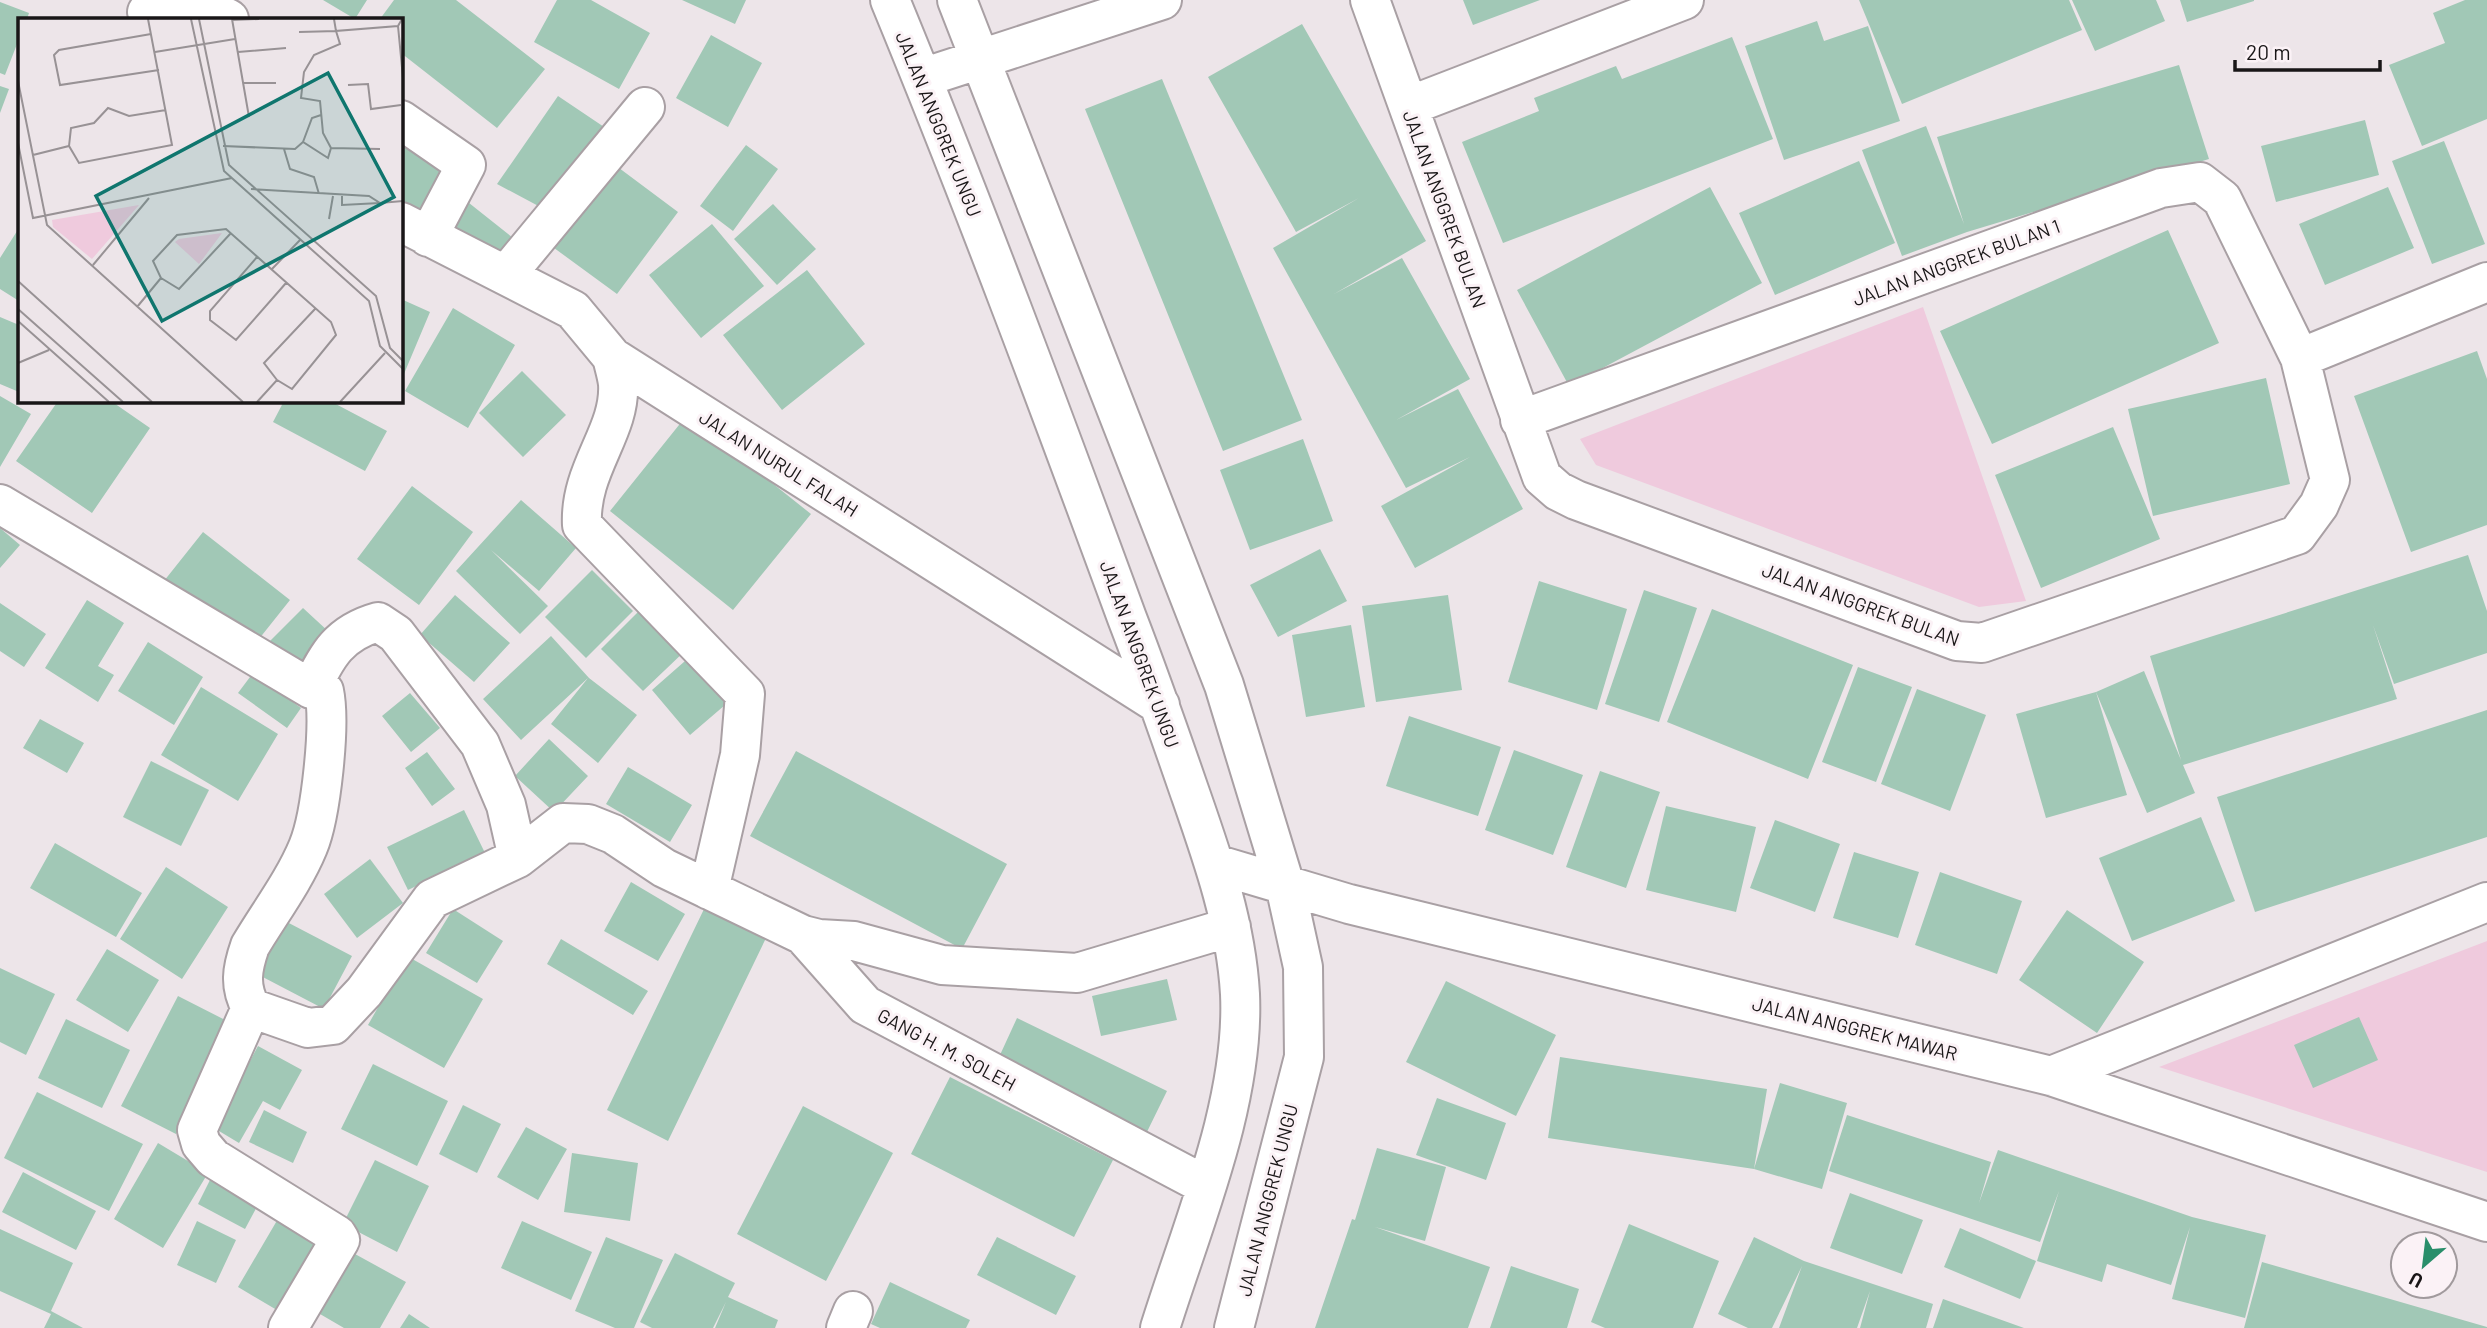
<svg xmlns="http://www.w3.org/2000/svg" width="2487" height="1328" font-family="Barlow,sans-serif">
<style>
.green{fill:#efcadd}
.building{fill:#a1c8b6}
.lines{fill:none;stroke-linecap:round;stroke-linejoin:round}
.minor-casing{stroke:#a9a0a4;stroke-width:42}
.minor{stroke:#fff;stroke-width:38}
.labels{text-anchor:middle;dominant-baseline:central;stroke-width:6;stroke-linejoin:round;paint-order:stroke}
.street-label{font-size:19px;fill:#191617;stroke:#fbf2f6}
.inset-road{fill:none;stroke:#989295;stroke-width:2}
.view{fill:#0f766e;fill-opacity:0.15;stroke:#0f766e;stroke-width:3.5}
.inset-edge{fill:none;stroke:#191617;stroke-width:3.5}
</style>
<rect width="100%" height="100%" fill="#ede5e9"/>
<path class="green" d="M1923,307L2026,601L1979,607L1596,465L1580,439Z
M2487,941V1172L2159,1067Z"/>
<path class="building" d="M323,0H367L355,19Z
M394,0H456L545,69L497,128L401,53V19H380Z
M557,0H591L650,33L619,89L534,42Z
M682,0H746L735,24Z
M1463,0H1540L1473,25Z
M1859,0H2069L2082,30L1902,104Z
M2072,0H2156L2165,21L2095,51Z
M2180,0H2254V1L2187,22Z
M2465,0H2487V119L2422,146L2389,65L2445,43L2433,13Z
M0,2L29,13L27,19H19V39L5,75L0,73Z
M1817,21L1824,41L1868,26L1900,121L1784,160L1745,46Z
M1302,24L1426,241L1334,294L1402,258L1470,379L1396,420L1458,389L1523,509L1415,568L1381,506L1470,457L1406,488L1273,248L1359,198L1296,232L1208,77Z
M711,35L762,63L728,127L676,98Z
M1732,37L1773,139L1503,243L1462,142L1539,111L1534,98L1616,66L1622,79Z
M2179,65L2209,159L1967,232L1902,256L1862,150L1926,126L1964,224L1937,137Z
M1162,79L1302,420L1223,451L1085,109Z
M0,86L9,89L0,113Z
M558,96L616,135L544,209L497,184Z
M2365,120L2379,175L2276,202L2261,146Z
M401,139L452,171L418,226L401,215Z
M2444,141L2485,244L2432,264L2392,161Z
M746,145L778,169L733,231L700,206Z
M1859,161L1895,243L1775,295L1739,213Z
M611,162L678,212L617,294L550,245Z
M1710,187L1762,283L1569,386L1517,290Z
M2388,187L2414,248L2325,285L2299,224Z
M464,199L513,238L495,261L446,222Z
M773,204L816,249L777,285L734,239Z
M712,224L764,286L701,338L649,275Z
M19,228V301L0,289V258Z
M2168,230L2219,343L1992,444L1940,331Z
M807,270L865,344L782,410L723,335Z
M401,299L430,312L401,381Z
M453,308L515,345L468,428L405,391Z
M0,317L19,325V392L0,384Z
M2477,351L2487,379V525L2411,552L2354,396Z
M522,371L566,415L523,457L479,413Z
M2266,378L2290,484L2153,516L2128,409Z
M0,396L31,414L0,467Z
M58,401H111L150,428L92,513L16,461Z
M284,401H330L387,431L365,471L273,422Z
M687,415L811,514L733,610L610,511Z
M2113,427L2160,539L2041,588L1995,475Z
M1303,439L1333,521L1250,550L1220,470Z
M412,486L473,532L419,605L357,559Z
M521,500L576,548L539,591L491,550L548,606L520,634L456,571Z
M0,528L20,545L0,568Z
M203,532L290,600L251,649L164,581Z
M1320,549L1347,601L1278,637L1250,585Z
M2468,555L2487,611V653L2394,684L2373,625L2397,699L2183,765L2195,793L2147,813L2096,692L2127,795L2046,818L2016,714L2096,692L2144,671L2181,760L2150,656Z
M592,570L633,611L586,658L545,617Z
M1539,581L1627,609L1597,710L1508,682Z
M1644,590L1697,608L1659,722L1605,704Z
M455,595L510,643L474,682L420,635Z
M1448,595L1462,690L1376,702L1362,606Z
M87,600L124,623L98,666L114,675L98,702L45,668Z
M0,603L46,634L24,667L0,651Z
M645,605L687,649L643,691L601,649Z
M303,608L329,632L291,671L265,646Z
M1712,609L1853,665L1808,779L1667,722Z
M1351,625L1365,707L1306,717L1292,635Z
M551,636L589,678L637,715L598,763L551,724L588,678L521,740L483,699Z
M148,642L203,677L174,725L118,691Z
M693,654L732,699L690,735L652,690Z
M1858,667L1912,687L1876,782L1822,762Z
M253,673L301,708L287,728L238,693Z
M201,687L278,734L238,801L161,755Z
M1917,689L1986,715L1950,811L1881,784Z
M410,693L440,728L411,752L382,716Z
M2487,710V837L2255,912L2217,797Z
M1409,716L1501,747L1478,816L1386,786Z
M40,719L84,743L67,773L23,748Z
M549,739L588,776L554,812L515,776Z
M1514,750L1583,775L1553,855L1485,830Z
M796,751L1007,864L962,949L750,836Z
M427,752L455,789L432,806L405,768Z
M151,761L209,790L181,846L123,817Z
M628,767L692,805L670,842L606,804Z
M1600,771L1660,792L1626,888L1566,867Z
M1666,806L1756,827L1736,912L1646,890Z
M464,810L485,853L408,890L387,847Z
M2201,817L2235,901L2132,941L2099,858Z
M1775,820L1840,844L1815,912L1750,888Z
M55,843L142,893L116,937L30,888Z
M1854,852L1919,872L1898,938L1833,918Z
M370,859L403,903L357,938L324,894Z
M166,867L228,907L182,979L120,939Z
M1940,872L2022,901L1997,974L1915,945Z
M631,882L685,914L658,961L604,931Z
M705,907L766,938L668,1141L607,1110Z
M453,909L503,941L477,983L426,953Z
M2067,910L2144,962L2097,1033L2019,980Z
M285,921L352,956L324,1009L257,974Z
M561,939L648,991L633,1015L547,964Z
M107,949L159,980L128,1032L76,1000Z
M407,956L483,999L444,1068L368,1025Z
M0,968L55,994L26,1055L0,1042Z
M1167,979L1177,1020L1101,1036L1092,996Z
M1446,981L1556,1035L1516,1116L1406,1062Z
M178,996L233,1024L176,1134L121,1106Z
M2359,1017L2378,1060L2313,1088L2294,1045Z
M1017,1018L1167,1091L1143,1140L994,1068Z
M66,1019L130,1050L102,1108L38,1078Z
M258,1046L302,1070L280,1110L263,1101L239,1143L214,1128Z
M1560,1057L1767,1089L1754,1169L1548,1138Z
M373,1064L448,1101L417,1166L341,1129Z
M950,1077L1113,1160L1074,1237L911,1154Z
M1780,1083L1847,1103L1822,1189L1754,1169Z
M37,1092L143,1144L109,1211L4,1158Z
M1437,1098L1506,1123L1486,1180L1416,1155Z
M463,1105L501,1124L477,1173L439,1154Z
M803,1106L893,1153L826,1281L737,1234Z
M264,1110L307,1132L293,1163L249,1142Z
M1847,1115L1991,1162L1979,1203L1998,1150L2192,1217L2266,1235L2245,1318L2172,1299L2190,1227L2171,1285L2107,1264L2102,1282L2037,1261L2059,1191L2040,1242L1829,1171Z
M526,1127L567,1149L538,1200L497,1177Z
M158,1143L208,1173L163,1248L114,1219Z
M1377,1148L1446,1167L1425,1241L1375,1227L1490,1267L1468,1328H1315L1352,1219L1355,1220Z
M572,1153L638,1163L630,1221L564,1212Z
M375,1160L429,1186L397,1252L343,1224Z
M23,1172L96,1211L76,1250L2,1212Z
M213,1174L261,1199L245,1229L198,1204Z
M1850,1193L1923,1220L1902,1274L1830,1248Z
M282,1212L332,1241L287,1316L238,1287Z
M197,1221L236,1240L216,1283L177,1265Z
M522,1221L592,1252L571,1300L501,1268Z
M1629,1224L1719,1261L1693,1328H1605L1591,1322Z
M1960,1228L2036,1261L2020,1299L1944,1267Z
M0,1229L73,1263L51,1311L83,1328H44L51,1314L0,1291Z
M606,1237L663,1260L634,1328H615L575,1311Z
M997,1237L1076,1276L1056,1315L977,1275Z
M1754,1237L1804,1261L1933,1304L1926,1328H1860L1870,1291L1857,1328H1779L1802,1266L1772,1328H1748L1718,1314Z
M675,1253L735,1283L728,1297L778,1320L775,1328H715L726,1302L713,1328H652L640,1322Z
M355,1254L406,1282L380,1328H344L320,1314Z
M2262,1262L2487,1327V1328H2244Z
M1511,1266L1579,1289L1567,1328H1490Z
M890,1282L970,1320L966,1328H880L871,1324Z
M1943,1299L2024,1328H1933Z
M409,1314L430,1328H400Z"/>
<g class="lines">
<g class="minor-casing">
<path id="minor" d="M890,0C974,204 1051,411 1127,618C1149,675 1169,732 1189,790C1212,856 1236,923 1240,994C1245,1103 1192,1225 1160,1328
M957,0L1224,685L1285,885L1303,967L1304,1057L1234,1328
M1370,0L1542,477L1558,491L1576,500L1957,641L1982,643L2297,535L2319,505L2330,480L2300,358L2487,282
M147,12C176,8 202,5 229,19
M922,78L1162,0
M1409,106L1684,0
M401,120L466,165L428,237
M401,222L573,310L612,357L1160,705
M506,275L645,107
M612,357C614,366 617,375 618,384C621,432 579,469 582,525L745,694L740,755L709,890
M1520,420L2161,188L2200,182L2222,199L2300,358
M0,504L311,689C327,655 339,633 378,622L396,634L480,744L506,805L518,858L563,823L588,824L613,834L664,868L803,935L865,1005L1205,1185
M311,689L324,691C331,724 321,816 308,847C294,881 269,914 250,946C242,969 239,986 251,1008L308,1028L333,1025L364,992L432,899L518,858
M1215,864L1349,904L2051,1076L2487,1222
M803,935L819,939L854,941L942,965L1077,973L1231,927
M251,1008L197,1130L201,1144L213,1158L337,1235L340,1240L288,1328
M2051,1076L2487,902
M846,1328L853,1311"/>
</g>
<use href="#minor" class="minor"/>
</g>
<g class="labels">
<g class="street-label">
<text transform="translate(939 124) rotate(68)">JALAN ANGGREK UNGU</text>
<text transform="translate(1445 209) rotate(70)">JALAN ANGGREK BULAN</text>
<text transform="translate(1956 262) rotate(-20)">JALAN ANGGREK BULAN 1</text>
<text transform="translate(779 463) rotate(32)">JALAN NURUL FALAH</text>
<text transform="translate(1861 604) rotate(20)">JALAN ANGGREK BULAN</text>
<text transform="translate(1140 654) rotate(70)">JALAN ANGGREK UNGU</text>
<text transform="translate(1855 1028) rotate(14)">JALAN ANGGREK MAWAR</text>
<text transform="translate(947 1049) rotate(28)">GANG H. M. SOLEH</text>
<text transform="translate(1267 1200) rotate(-76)">JALAN ANGGREK UNGU</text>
</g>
</g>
<g transform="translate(18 18)">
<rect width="385" height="385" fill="#ede5e9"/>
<path d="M121,187L74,241L35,209L34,202ZM204,215L181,246L157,224L161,221Z" fill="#efcadd"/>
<path class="inset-road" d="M173,1L206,153L351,283L362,328L385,351M181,1L211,147L358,278L372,330L385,343M214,1L231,99M214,2L241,1M380,8L385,60M281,14L318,13L316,1M133,16L41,32L36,37L42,67L141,52M137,34L217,21M220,34L268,30M0,63L29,207L225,384M385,63V130M226,65H258M330,67L350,66L353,91L383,87M285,124L294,100L303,97M0,125L15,200L214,160M51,128L53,110L76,105L90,90L111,98L148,92M205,128L277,131L285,124L310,140L313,130L362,131M313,130L305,115L302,83L283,80L286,54L296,37L322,26L318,13L380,8L384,1M266,131L272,151L296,159L301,176M15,137L51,128L61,145L154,127L130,1M233,171L351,178L362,185L385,183M324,178V187L362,185M311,201L315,178M239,239L192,293V302L218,322L268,265M75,247L131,180M253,252L283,221M143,260L161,271L213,215M0,263L134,384M119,289L143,260L135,243L159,217L208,211L313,304L318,317L274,371L259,362L239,384M0,291L105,384M0,303L91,384M0,345L31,332M259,362L246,345L297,291M322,384L367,335"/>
<path class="view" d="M310,55L376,179L144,303L78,178Z"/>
<rect width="385" height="385" class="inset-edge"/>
</g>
<g transform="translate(2424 1265) rotate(208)"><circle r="33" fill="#fbf2f6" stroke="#a19a9d" stroke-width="2"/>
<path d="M0-5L12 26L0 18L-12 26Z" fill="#298e6a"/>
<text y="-10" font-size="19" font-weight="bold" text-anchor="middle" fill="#191617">U</text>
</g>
<path d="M2235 60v10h145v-10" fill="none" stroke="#191617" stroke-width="3.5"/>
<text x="2246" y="60" font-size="21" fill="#191617" stroke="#fbf2f6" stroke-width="5" paint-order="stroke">20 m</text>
</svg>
